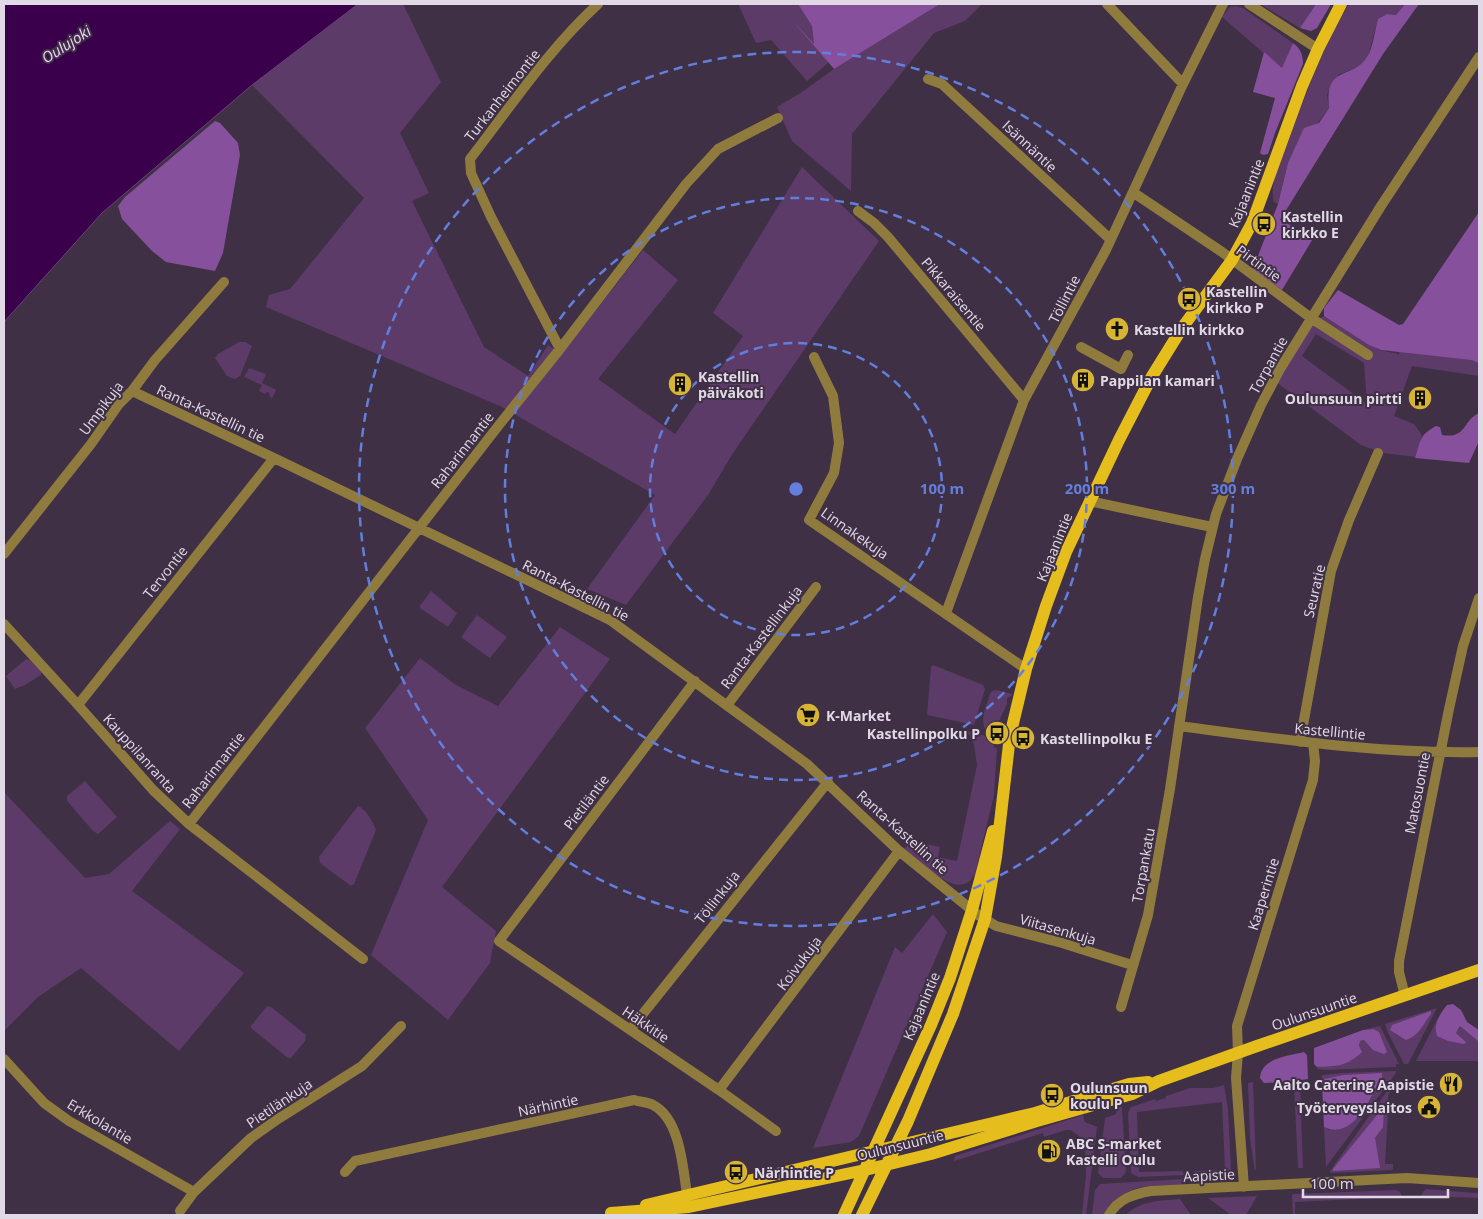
<svg xmlns="http://www.w3.org/2000/svg" width="1483" height="1219" font-family="'Open Sans',sans-serif">
<style>
.green{fill:#5c3b69;fill-rule:evenodd}
.forest{fill:#87509d}
.water{fill:#3a004c;stroke:#6c417a}
.lines{fill:none;stroke-linecap:round;stroke-linejoin:round}
.minor{stroke:#8e7b3d;stroke-width:10}
.major{stroke:#e5bd1c;stroke-width:12}
.ring{fill:none;stroke:#627fdd;stroke-width:2.5;stroke-dasharray:9 6}
.labels{text-anchor:middle;dominant-baseline:central;stroke-width:4;stroke-linejoin:round;paint-order:stroke}
.street-label{font-size:14px;fill:#e2d9e6;stroke:#3f3045}
.poi-label{font-size:14px;font-weight:bold;fill:#e2d9e6;stroke:#3f3045;text-anchor:start}
.water-label{font-size:15px;font-style:italic;fill:#edd0f9;stroke:#3f3045}
.centre{fill:#627fdd;stroke:#3f3045;stroke-width:2.5}
.ring-label{font-size:15px;text-anchor:middle;font-weight:bold;fill:#627fdd;stroke:#3f3045;stroke-width:4;stroke-linejoin:round;paint-order:stroke}
</style>
<rect width="100%" height="100%" fill="#3f3045"/>
<path class="green" d="M358,4H403L441,82L400,133L429,193L412,201L484,347L528,376L548,345L562,354L643,250L678,280L598,379L675,434L743,336L713,313L802,167L879,241L733,453L708,495L626,605L587,589L655,495L500,406L266,307L269,295L290,289L364,198L252,85Z
M738,4H798L812,26L814,45L829,62L807,81L771,40L756,43Z
M940,4H982L965,21L934,33L852,134L851,191L792,141L777,107L802,92L834,69Z
M1260,4H1316L1300,28Z
M1349,4H1405L1396,15L1387,14L1378,19L1368,57L1360,66L1338,75L1327,94L1329,108L1288,163L1278,204L1274,202C1268,183 1283,158 1289,140C1306,93 1323,47 1349,4Z
M1236,6L1243,8L1293,43L1282,69L1222,17L1230,7Z
M1479,215V376L1412,366L1394,416L1414,424L1422,435L1416,457L1383,453L1361,445L1276,382L1310,323L1324,316L1379,350L1399,354L1402,329ZM1316,334L1364,363L1367,404L1302,356Z
M239,342H245L252,346L240,376L235,379L227,376L215,358L218,354Z
M249,368L266,374L262,383L276,390L272,398L269,396L270,393L267,392L265,394L259,391L262,385L244,377Z
M431,591L457,613L448,627L420,608V606Z
M477,615L507,637L490,658L462,638V636Z
M560,627L610,659L442,887L496,931L490,963L448,1020L371,955L428,820L365,728L420,658L456,685L498,706Z
M26,659L30,660L41,672V675L25,685L15,689L6,676Z
M933,665L983,685L985,689L974,725L927,715L931,667Z
M997,690L1012,694L1011,696L1007,698V704L999,721H997L995,731L985,729C980,718 987,704 990,694L992,691Z
M967,731L993,738L994,747L997,749L994,795L975,874C972,878 970,883 964,884C948,890 917,859 904,849L911,841L940,847L938,857L957,861L977,765L974,744Z
M85,781L117,817L98,834L93,831L67,801V796Z
M4,792L85,878L109,874L170,821L180,829L132,891L244,973L179,1051L81,968L38,997L4,1031Z
M358,806C366,809 373,822 376,830L354,884L351,886L320,863L319,857Z
M933,914L947,932L859,1136L851,1142L813,1148L895,947L902,953Z
M267,1006L271,1007L306,1035L305,1041L291,1058H288L251,1028V1026Z
M1437,1008L1408,1064H1404L1388,1033L1385,1024Z
M1439,1016L1436,1031L1466,1042L1456,1033L1460,1026L1479,1042L1478,1061H1416Z
M1380,1026L1399,1064H1396V1067L1326,1070L1318,1069L1314,1064L1317,1067L1359,1046L1360,1041L1364,1040L1373,1029L1363,1030Z
M1396,1071V1073L1326,1167L1324,1127L1329,1130L1366,1107L1382,1077L1324,1079L1322,1083V1075L1342,1073Z
M1253,1082L1256,1168L1255,1171L1250,1139L1248,1083Z
M1396,1083V1086L1388,1095V1102L1395,1110V1112H1388L1385,1164H1393V1169L1391,1170L1331,1173L1330,1171L1392,1084Z
M1224,1085L1228,1109L1231,1172L1193,1175L1194,1171L1225,1170L1222,1102L1137,1112L1139,1172L1182,1171L1184,1175L1138,1177L1131,1173L1128,1113L1131,1107L1155,1099L1156,1101L1166,1098V1096L1190,1088H1213Z
M1300,1085L1303,1168H1298L1294,1086Z
M1117,1105H1120L1122,1108L1126,1172L1121,1178H1103L1098,1173L1105,1118L1116,1114Z
M1083,1115L1085,1122L1097,1127L1086,1215H1082L1086,1174L1085,1143L1079,1136L1071,1130H1066L1044,1137L1043,1133L954,1161L955,1156Z
M1184,1179L1180,1185C1148,1186 1121,1184 1103,1215H1092L1095,1190L1100,1184Z
M1426,1189L1475,1193H1479V1198L1421,1196L1423,1192Z
M1396,1190L1400,1192L1402,1197L1295,1202V1215H1293L1292,1195L1294,1194Z
M1257,1196L1246,1215H1231L1208,1198Z
M1180,1199L1191,1215H1125C1143,1200 1158,1201 1180,1199Z"/>
<path class="forest" d="M798,4H940L834,69L792,20L814,44L812,26Z
M1316,4H1331L1317,28L1311,31L1300,28Z
M1405,4H1419L1383,54L1280,220L1314,237L1282,290L1253,269L1278,204L1288,163L1304,128L1319,123L1329,108C1324,64 1353,80 1367,57C1373,49 1375,29 1378,19L1387,14L1396,15Z
M1293,43C1301,49 1303,55 1303,64L1275,133L1268,154L1263,155L1260,153L1275,98L1253,92L1264,52L1282,68Z
M215,121L220,123L238,143L240,155L223,253L215,271L166,262L152,251L122,219L118,206L125,197Z
M1479,212V363L1472,360L1381,350L1369,345L1324,316V308L1338,290L1399,325L1403,324Z
M1479,413V441L1469,463L1415,458C1421,441 1418,436 1436,426L1440,427L1442,435C1467,439 1462,421 1479,413Z
M1453,1004L1461,1010L1467,1022L1479,1030V1042L1460,1026L1456,1033L1466,1042L1464,1044L1448,1041L1437,1036C1433,1024 1440,1014 1447,1005Z
M1431,1011V1014C1423,1024 1419,1036 1406,1040L1390,1030L1392,1025Z
M1373,1029L1379,1032L1387,1052L1384,1054L1373,1050L1364,1040L1360,1041L1359,1046L1362,1052C1346,1067 1337,1066 1317,1067L1314,1064V1048L1363,1030Z
M1304,1052L1307,1055L1308,1079L1285,1082L1264,1083L1260,1078C1261,1058 1288,1056 1304,1052Z
M1382,1073V1077C1371,1096 1354,1141 1324,1127L1322,1083L1324,1079L1344,1075Z
M1382,1109H1384L1383,1127L1375,1138L1380,1168L1333,1171V1169Z"/>
<path class="water" d="M4,4H358L252,85L102,213L4,322Z"/>
<g class="lines">
<path class="minor" d="M1107,4L1183,84
M1249,4L1318,49
M928,79L942,84L1110,239
M1134,193L1222,252L1311,318L1368,355
M858,211L874,223L888,237L1024,400
M1081,347L1121,369L1128,355
M560,349L491,217L471,173L470,159C511,106 549,49 598,4
M814,357L833,396L839,443L834,473L809,520L1026,669
M132,391L274,458L610,620L807,764L899,851L978,915L996,926L1062,943L1132,965
M1089,501L1212,527
M4,554L91,444L119,404L132,391L155,360L224,282
M946,613L1024,400L1106,250L1183,84L1223,4
M4,624L78,705L153,790L189,824L363,959
M695,681L499,941L719,1090L776,1131
M728,704L816,587
M78,705L274,458
M1179,726C1278,739 1379,754 1479,752
M1300,742L1331,571L1349,520L1378,453
M189,824L499,425L560,349L686,184L718,149L778,118
M1405,996L1399,972V961L1449,709L1463,646L1479,598
M1121,1007L1148,915L1170,789L1198,597L1205,559L1216,514L1237,459L1261,405L1280,369L1381,206L1479,57
M630,1030L828,782
M4,1059L44,1103L69,1121L194,1192
M719,1090L899,851
M345,1172L355,1161L634,1100C640,1102 648,1102 653,1105C682,1120 683,1173 688,1201
M1244,1187L1236,1078L1238,1053L1237,1026L1313,780L1315,761L1313,743
M180,1211L194,1192L251,1138L278,1119L362,1066L401,1026
M1109,1215C1118,1199 1133,1194 1151,1191L1407,1178L1479,1183"/>
<path class="major" d="M646,1205L997,1122L1035,1113L1129,1084L1148,1082
M611,1213L689,1207L865,1170L931,1154L1037,1121L1132,1094L1159,1081L1257,1046L1479,970
M844,1215L931,1025L950,978L972,910L993,831
M862,1215L908,1121L953,1014L985,919L996,857L1010,736L1026,669L1046,606L1066,552L1119,440L1151,378L1182,328L1232,260L1252,223L1302,86L1318,49L1341,4"/>
</g>
<g class="ring">
<circle cx="796" cy="489" r="146"/>
<circle cx="796" cy="489" r="291"/>
<circle cx="796" cy="489" r="437"/>
</g>
<defs>
<g id="bus-disc" transform="scale(1.25)"><circle r="9.5" fill="#d7b434" stroke="#3f3045"/><path d="M-5-6H5V4H4V6H2V4H-2V6H-4V4H-5ZM-3.5-4V0h7V-4ZM-3.5 1.2v1.5H-2V1.2ZM2 1.2v1.5H3.5V1.2Z" fill="#111"/></g>
<g id="church-disc" transform="scale(1.25)"><circle r="9.5" fill="#d7b434" stroke="#3f3045"/><path d="M-1.2-6h2.4v3.5h3.3v2.4h-3.3V6h-2.4V-.1h-3.3v-2.4h3.3Z" fill="#111"/></g>
<g id="building-disc" transform="scale(1.25)"><circle r="9.5" fill="#d7b434" stroke="#3f3045"/><path d="M-4-6H4V6H1V3H-1V6H-4ZM-2.5-4.3h1.7v1.8h-1.7ZM.8-4.3h1.7v1.8H.8ZM-2.5-1h1.7V.8h-1.7ZM.8-1h1.7V.8H.8Z" fill="#111"/></g>
<g id="supermarket-disc" transform="scale(1.25)"><circle r="9.5" fill="#d7b434" stroke="#3f3045"/><path d="M-6-5.5h2.5l.6 2H6L4.5 2H-2.5L-4.4-4H-6ZM-1.5 3.2a1.3 1.3 0 1 0 .1 0ZM3 3.2a1.3 1.3 0 1 0 .1 0Z" fill="#111"/></g>
<g id="restaurant-disc" transform="scale(1.25)"><circle r="9.5" fill="#d7b434" stroke="#3f3045"/><path d="M-5-6h1v4h1v-4h1v4h1v-4h1v5L-1.5 .5V6h-2V.5L-5-1ZM5-6V6H3V1.5H1.5Q1.5-4 5-6Z" fill="#111"/></g>
<g id="civic-disc" transform="scale(1.25)"><circle r="9.5" fill="#d7b434" stroke="#3f3045"/><path d="M-.6-6.5H3V-4.5H.6V-3L4-1V1h2V6H-6V1h2V-1L-.6-3ZM-1.2 2.5V6h2.4V2.5Z" fill="#111"/></g>
<g id="fuel-disc" transform="scale(1.25)"><circle r="9.5" fill="#d7b434" stroke="#3f3045"/><path d="M-5.5-6h7V0h2V4h1.3V-2.5L3-4.5l.8-.8L6-3V5H2.5V1h-1V6h-7ZM-4.2-4.7v3.2H.2V-4.7Z" fill="#111"/></g>
</defs>
<g fill-rule="evenodd">
<use href="#bus-disc" x="1264" y="224"/>
<use href="#bus-disc" x="1189" y="299"/>
<use href="#church-disc" x="1117" y="329"/>
<use href="#building-disc" x="1083" y="380"/>
<use href="#building-disc" x="680" y="384"/>
<use href="#building-disc" x="1420" y="398"/>
<use href="#supermarket-disc" x="808" y="715"/>
<use href="#bus-disc" x="997" y="733"/>
<use href="#bus-disc" x="1023" y="738"/>
<use href="#restaurant-disc" x="1451" y="1084"/>
<use href="#bus-disc" x="1052" y="1095"/>
<use href="#civic-disc" x="1429" y="1107"/>
<use href="#fuel-disc" x="1049" y="1151"/>
<use href="#bus-disc" x="736" y="1172"/>
</g>
<g class="labels">
<g class="street-label">
<text transform="translate(502 95) rotate(-52)">Turkanheimontie</text>
<text transform="translate(1030 146) rotate(43)">Isännäntie</text>
<text transform="translate(1246 193) rotate(-68)">Kajaanintie</text>
<text transform="translate(1259 263) rotate(36)">Pirtintie</text>
<text transform="translate(954 294) rotate(50)">Pikkaraisentie</text>
<text transform="translate(1064 299) rotate(-63)">Töllintie</text>
<text transform="translate(1268 365) rotate(-61)">Torpantie</text>
<text transform="translate(101 408) rotate(-53)">Umpikuja</text>
<text transform="translate(211 413) rotate(25)">Ranta-Kastellin tie</text>
<text transform="translate(462 450) rotate(-52)">Raharinnantie</text>
<text transform="translate(855 533) rotate(35)">Linnakekuja</text>
<text transform="translate(1054 547) rotate(-68)">Kajaanintie</text>
<text transform="translate(165 572) rotate(-52)">Tervontie</text>
<text transform="translate(576 590) rotate(27)">Ranta-Kastellin tie</text>
<text transform="translate(1314 591) rotate(-77)">Seuratie</text>
<text transform="translate(761 637) rotate(-53)">Ranta-Kastellinkuja</text>
<text transform="translate(1330 731) rotate(5)">Kastellintie</text>
<text transform="translate(140 753) rotate(48)">Kauppilanranta</text>
<text transform="translate(213 770) rotate(-52)">Raharinnantie</text>
<text transform="translate(1417 793) rotate(-79)">Matosuontie</text>
<text transform="translate(586 802) rotate(-53)">Pietiläntie</text>
<text transform="translate(903 832) rotate(42)">Ranta-Kastellin tie</text>
<text transform="translate(1143 865) rotate(-80)">Torpankatu</text>
<text transform="translate(1263 894) rotate(-73)">Kaaperintie</text>
<text transform="translate(717 897) rotate(-52)">Töllinkuja</text>
<text transform="translate(1058 929) rotate(16)">Viitasenkuja</text>
<text transform="translate(799 963) rotate(-53)">Koivukuja</text>
<text transform="translate(921 1006) rotate(-67)">Kajaanintie</text>
<text transform="translate(1314 1011) rotate(-19)">Oulunsuuntie</text>
<text transform="translate(646 1024) rotate(34)">Häkkitie</text>
<text transform="translate(279 1103) rotate(-34)">Pietilänkuja</text>
<text transform="translate(548 1105) rotate(-12)">Närhintie</text>
<text transform="translate(100 1121) rotate(31)">Erkkolantie</text>
<text transform="translate(900 1145) rotate(-14)">Oulunsuuntie</text>
<text transform="translate(1209 1175) rotate(-3)">Aapistie</text>
</g>
<g class="poi-label">
<text x="1282" y="216">Kastellin<tspan x="1282" dy="16">kirkko E</tspan></text>
<text x="1206" y="291">Kastellin<tspan x="1206" dy="16">kirkko P</tspan></text>
<text x="1134" y="329">Kastellin kirkko</text>
<text x="698" y="376">Kastellin<tspan x="698" dy="16">päiväkoti</tspan></text>
<text x="1100" y="380">Pappilan kamari</text>
<text x="1402" y="398" text-anchor="end">Oulunsuun pirtti</text>
<text x="826" y="715">K-Market</text>
<text x="980" y="733" text-anchor="end">Kastellinpolku P</text>
<text x="1040" y="738">Kastellinpolku E</text>
<text x="1434" y="1084" text-anchor="end">Aalto Catering Aapistie</text>
<text x="1070" y="1087">Oulunsuun<tspan x="1070" dy="16">koulu P</tspan></text>
<text x="1412" y="1107" text-anchor="end">Työterveyslaitos</text>
<text x="1066" y="1143">ABC S-market<tspan x="1066" dy="16">Kastelli Oulu</tspan></text>
<text x="754" y="1172">Närhintie P</text>
</g>
<g class="water-label">
<text transform="translate(66 44) rotate(-33)">Oulujoki</text>
</g>
</g>
<circle cx="796" cy="489" r="8" class="centre"/>
<g class="ring-label">
<text x="942" y="494">100 m</text>
<text x="1087" y="494">200 m</text>
<text x="1233" y="494">300 m</text>
</g>
<rect width="1483" height="1219" fill="none" stroke="#e2d9e6" stroke-width="10"/>
<path d="M1303 1189v8h145v-8" fill="none" stroke="#e2d9e6" stroke-width="2.5"/>
<text x="1310" y="1189" font-size="15" fill="#e2d9e6" stroke="#3f3045" stroke-width="4" paint-order="stroke">100 m</text>
</svg>
